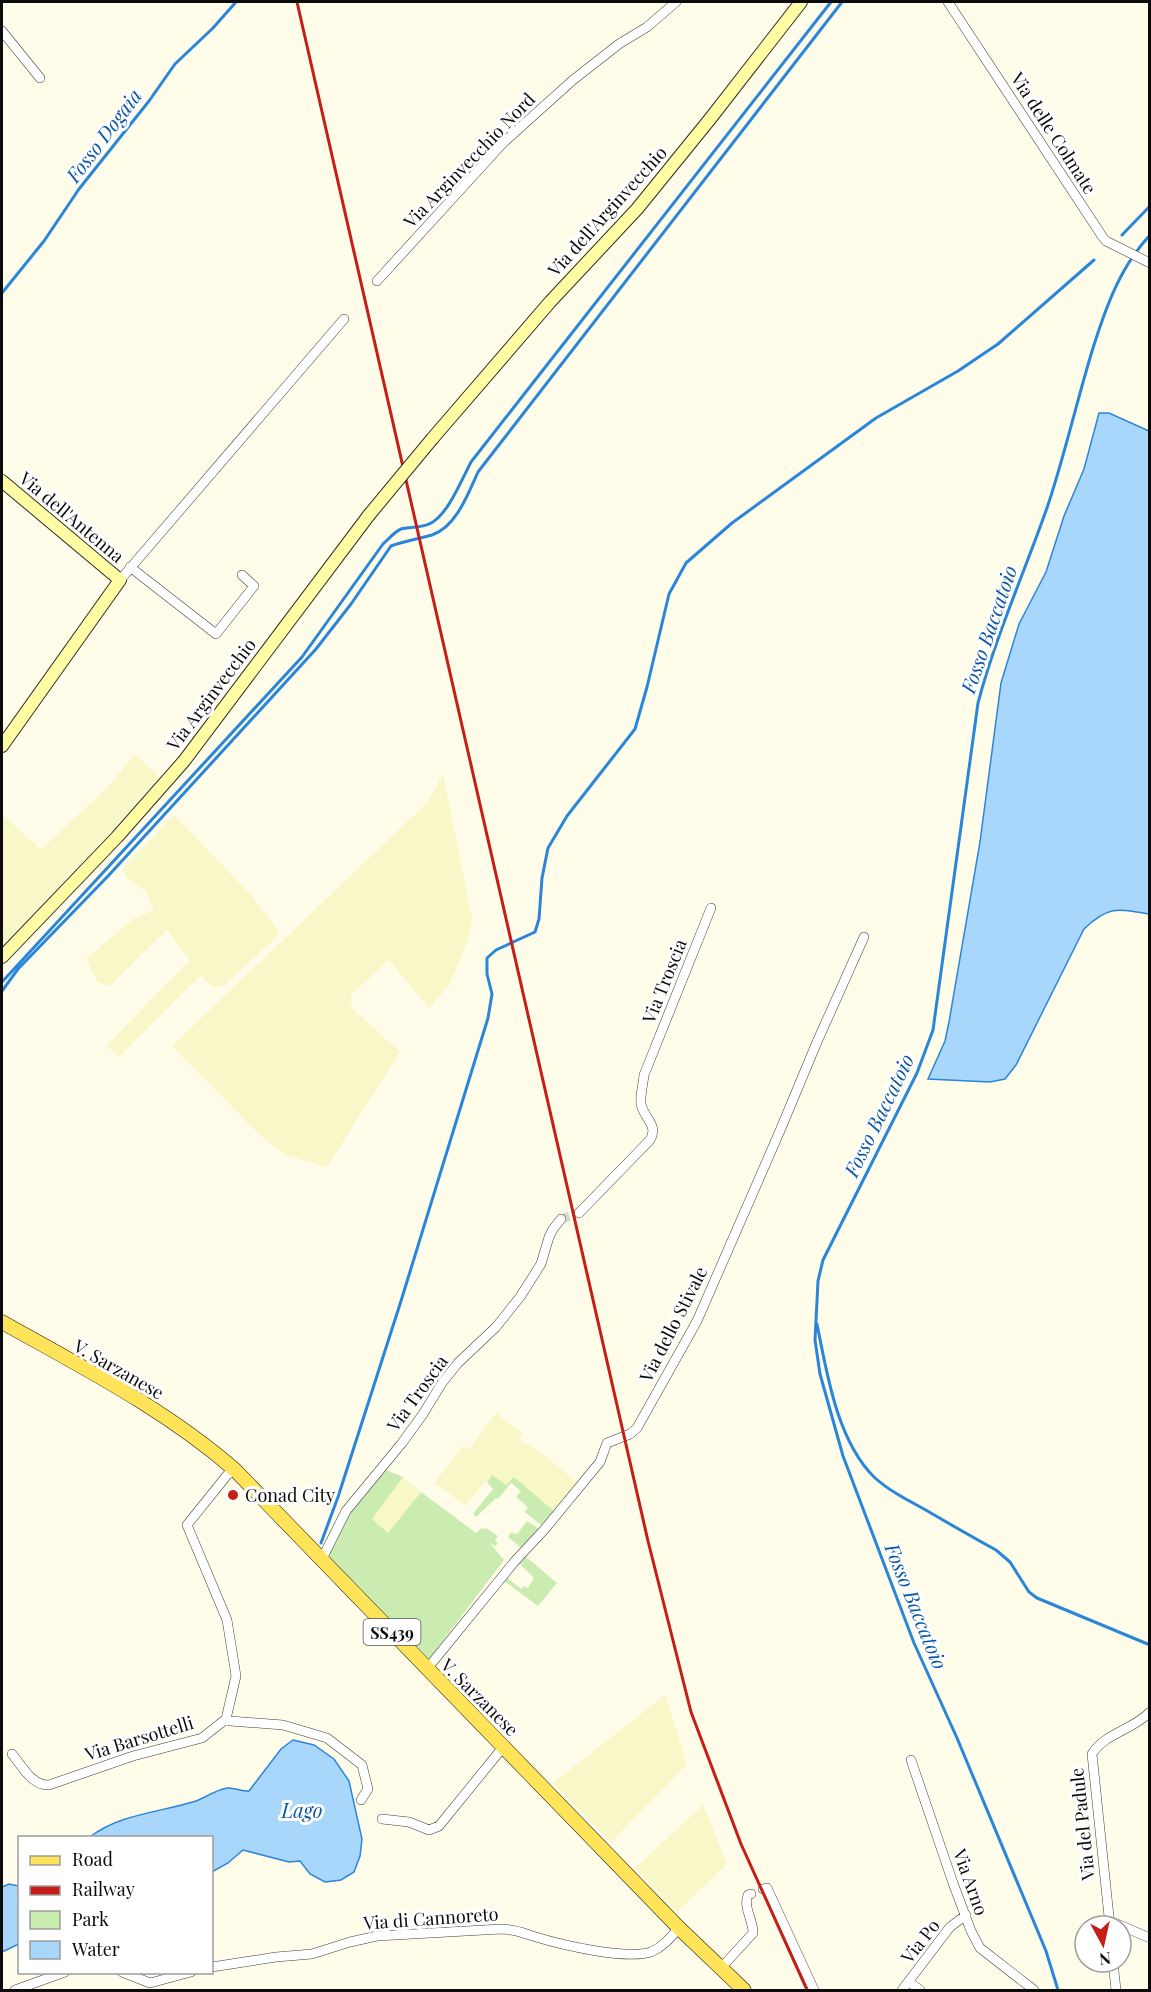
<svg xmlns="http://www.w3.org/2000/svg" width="1151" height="1992" font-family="'Playfair Display',serif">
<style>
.farmland{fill:#f7f7c7}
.green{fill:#cbecb0}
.water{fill:#a9d6fb;stroke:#2a86d9;stroke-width:1.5}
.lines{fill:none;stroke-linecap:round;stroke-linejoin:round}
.stream{stroke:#2a86d9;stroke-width:3}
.street-tunnel{stroke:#dad8c8;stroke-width:9;stroke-dasharray:9 4.5;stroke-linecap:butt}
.street-casing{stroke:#3e3e3e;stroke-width:10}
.secondary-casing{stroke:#2d2d2d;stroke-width:14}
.primary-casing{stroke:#1c1c1c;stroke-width:15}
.street{stroke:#fff;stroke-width:9}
.secondary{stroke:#fffca4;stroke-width:12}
.primary{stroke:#ffe359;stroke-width:14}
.rail{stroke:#c61d18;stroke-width:3}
.secondary-bridge-casing{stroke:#2d2d2d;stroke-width:14;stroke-linecap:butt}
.secondary-bridge{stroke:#fffca4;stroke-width:12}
.poi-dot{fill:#c61d18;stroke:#fff;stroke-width:2}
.labels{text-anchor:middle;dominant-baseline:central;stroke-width:6;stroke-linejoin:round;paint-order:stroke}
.shield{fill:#fff;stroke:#545454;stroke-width:1.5}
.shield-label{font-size:16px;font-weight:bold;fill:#0b0b0b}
.street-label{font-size:18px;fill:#0b0b0b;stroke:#fff}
.poi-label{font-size:18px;fill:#0b0b0b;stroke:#fff;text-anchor:start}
.water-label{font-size:20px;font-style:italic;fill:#0b57a6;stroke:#fff}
</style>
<rect width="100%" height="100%" fill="#fffce9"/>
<path class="farmland" d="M135,754L160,777L106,837L2,946V814L39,848L44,847L108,787Z
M443,774L472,918L468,940L449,985L429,1008L389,960L351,995L352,1008L400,1052L327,1167L286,1155L261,1136L172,1046L428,802Z
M174,815L252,896L279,932L277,937L223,986L213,987L201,976L118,1057L107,1045L190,960L167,930L110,986L97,982L86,959L133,919L154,910L145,890L127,879L123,869Z
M496,1413L523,1434L519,1440L536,1449L578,1483L554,1511L514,1477L506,1486L492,1475L465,1505L434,1483L463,1446L469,1450Z
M403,1477L421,1492L388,1533L371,1519Z
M665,1695L687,1764L611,1842L553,1783Z
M703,1805L727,1864L676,1913L635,1868Z"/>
<path class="green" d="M384,1469L403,1477L372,1519L388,1533L421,1492L476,1533L481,1528L484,1529L486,1528L498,1536L495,1540L498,1543L495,1546L489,1542L504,1560L429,1659L371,1602L327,1556L349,1513Z
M492,1475L506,1485L514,1477L554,1511L542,1526L525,1512L528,1507L516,1497L521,1491L511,1483L498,1499L496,1498L476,1517L473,1514L493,1489L487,1482Z
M527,1521L539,1529L523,1549L508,1537L511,1532L517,1534Z
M525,1556L557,1583L538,1606L503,1580L505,1576L521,1589L524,1586L528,1588L534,1578L518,1562Z"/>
<path class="water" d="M1099,413H1109L1149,431V914C1118,909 1109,905 1084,929L1016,1065L1005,1079L990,1082L928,1079L945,1041L949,1022L980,842L1001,683L1019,624L1046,572L1064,516L1084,469Z
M293,1740L314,1745L334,1759L349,1781L362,1839L360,1856L354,1872L341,1880L325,1882L310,1874L300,1861L289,1862L243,1850L228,1863L212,1872V1838L90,1837C119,1814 162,1812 196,1801C206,1797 216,1790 227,1788C234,1787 242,1792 249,1791L281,1749Z
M9,1884L19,1886V1944L2,1952V1887Z"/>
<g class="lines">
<path class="stream" d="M1122,235L1150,206
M2,293L44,241L79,189L149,101L175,64L213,28L236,2
M2,982L302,657L383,544C389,539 394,532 401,529C410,527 420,528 429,524C447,517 462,479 471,462L831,2
M2,991L18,969L109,875L316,649L351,604L391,546C404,541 418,539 432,535C456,527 468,494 478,472L842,2
M817,1324C827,1374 837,1440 874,1477C888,1490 907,1500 924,1509C948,1523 972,1537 996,1550L1010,1562L1029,1592L1037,1598L1150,1645
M321,1543L338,1497L401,1301L488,1018L492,994L487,974V958L496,950L535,932L539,919L542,878L548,848L567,816L635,729L647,687L669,594L686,563L732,523L876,418L958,371L998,344L1094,260
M1058,1990L1046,1951L957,1738L914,1643L843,1456L820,1374L815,1340L818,1281L823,1260L917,1073L933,1030L978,703C996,635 1025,571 1048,505C1065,454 1077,400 1093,348C1106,307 1120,267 1150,235"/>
<path class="street-tunnel" d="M561,1219L579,1213"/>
<g class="street-casing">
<path id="street" d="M948,2L1102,236L1106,241L1150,263
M2,31L40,78
M377,281L504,142L573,80L619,44L647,27L676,2
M130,567L216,634L254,586L242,575
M120,580L344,319
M579,1213L650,1140C659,1125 644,1119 641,1104C640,1095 643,1085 644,1075L711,908
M322,1559L346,1511L402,1443L423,1414L442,1383L458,1363L496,1327L520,1297L541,1264L549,1237L553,1229L561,1219
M427,1669L515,1561L544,1530L600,1462L607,1443L630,1434L637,1428L697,1321L779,1133L817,1042L864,937
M226,1719L230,1721L283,1725L327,1738L362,1765L368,1789L361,1800
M12,1754C22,1766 32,1786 49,1785L133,1756L202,1738L226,1719L236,1676L227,1620L187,1525L228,1474L235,1470
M911,1760L953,1883L971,1931L980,1948L1034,1990
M382,1819L409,1822L429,1830L439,1826L504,1746
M763,1889L767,1888L814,1990
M1110,1921L1150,1938
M1110,1926L1092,1754C1105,1733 1133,1730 1150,1712
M1113,1962L1116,1990
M212,1967L276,1957L312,1954L350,1942L377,1936L501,1929C515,1929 523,1933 536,1937C562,1945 626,1960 651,1952C663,1947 671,1937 679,1928
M721,1968L753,1933C753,1919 743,1908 748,1895L751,1894
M122,1972L150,1983L191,1972
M909,1982L920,1990
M15,1990L65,1972
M902,1990L950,1927L966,1915"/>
</g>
<g class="secondary-casing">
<path id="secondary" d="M432,439L550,302L637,209L710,119L801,2
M2,481L120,580L2,746
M2,957L117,837L184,761L369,515"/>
</g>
<g class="primary-casing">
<path id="primary" d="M2,1322C82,1367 165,1409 235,1470L679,1928L744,1990"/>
</g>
<use href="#street" class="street"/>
<use href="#secondary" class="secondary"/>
<use href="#primary" class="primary"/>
<path class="rail" d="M297,2L648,1541L691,1712L741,1844L807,1990"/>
<g class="secondary-bridge-casing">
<path id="secondary-bridge" d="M369,515L432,439"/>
</g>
<use href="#secondary-bridge" class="secondary-bridge"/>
</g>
<circle class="poi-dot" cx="233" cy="1495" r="6"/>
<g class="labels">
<rect class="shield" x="363.5" y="1619" width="57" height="26" rx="4.5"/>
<g class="shield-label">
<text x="392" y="1632">SS439</text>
</g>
<g class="street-label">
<text transform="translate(1054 133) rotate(57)">Via delle Colmate</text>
<text transform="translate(469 160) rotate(-46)">Via Arginvecchio Nord</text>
<text transform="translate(607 211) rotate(-48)">Via dell'Arginvecchio</text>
<text transform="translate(72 517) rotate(40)">Via dell'Antenna</text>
<text transform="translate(211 694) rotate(-53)">Via Arginvecchio</text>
<text transform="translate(664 981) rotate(-68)">Via Troscia</text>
<text transform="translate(673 1324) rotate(-63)">Via dello Stivale</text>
<text transform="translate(119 1369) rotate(30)">V. Sarzanese</text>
<text transform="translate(417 1393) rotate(-54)">Via Troscia</text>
<text transform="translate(480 1697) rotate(45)">V. Sarzanese</text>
<text transform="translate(139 1738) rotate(-17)">Via Barsottelli</text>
<text transform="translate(1082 1824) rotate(-96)">Via del Padule</text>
<text transform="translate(971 1882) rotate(70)">Via Arno</text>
<text transform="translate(431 1918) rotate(-4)">Via di Cannoreto</text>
<text transform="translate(920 1941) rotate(-52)">Via Po</text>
</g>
<g class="poi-label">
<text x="245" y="1495">Conad City</text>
</g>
<g class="water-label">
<text transform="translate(103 135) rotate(-53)">Fosso Dogaia</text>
<text transform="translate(988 629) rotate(-71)">Fosso Baccatoio</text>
<text transform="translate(878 1115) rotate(-64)">Fosso Baccatoio</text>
<text transform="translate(917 1606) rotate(68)">Fosso Baccatoio</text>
<text x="302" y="1809">Lago</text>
</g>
</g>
<rect width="1151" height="1992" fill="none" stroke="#0b0b0b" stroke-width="6"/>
<rect x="18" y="1836" width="195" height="138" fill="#ffffff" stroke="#9d9d9d" stroke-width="1.5"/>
<rect x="30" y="1856" width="30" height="9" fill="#ffe359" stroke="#9d9d9d" stroke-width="1.5"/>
<text x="72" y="1866" font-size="18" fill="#0b0b0b">Road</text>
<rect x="30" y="1886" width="30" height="9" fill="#c61d18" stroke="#9d9d9d" stroke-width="1.5"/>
<text x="72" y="1896" font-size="18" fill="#0b0b0b">Railway</text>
<rect x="30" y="1911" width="30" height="18" fill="#cbecb0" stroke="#9d9d9d" stroke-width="1.5"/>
<text x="72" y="1926" font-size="18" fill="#0b0b0b">Park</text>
<rect x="30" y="1941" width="30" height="18" fill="#a9d6fb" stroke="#9d9d9d" stroke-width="1.5"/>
<text x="72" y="1956" font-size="18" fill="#0b0b0b">Water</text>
<g transform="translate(1103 1944) rotate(172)"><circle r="28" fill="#ffffff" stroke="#9d9d9d" stroke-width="1.5"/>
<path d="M0-4.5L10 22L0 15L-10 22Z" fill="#c61d18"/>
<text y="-9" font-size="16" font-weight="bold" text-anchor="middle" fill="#0b0b0b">N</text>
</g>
</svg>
